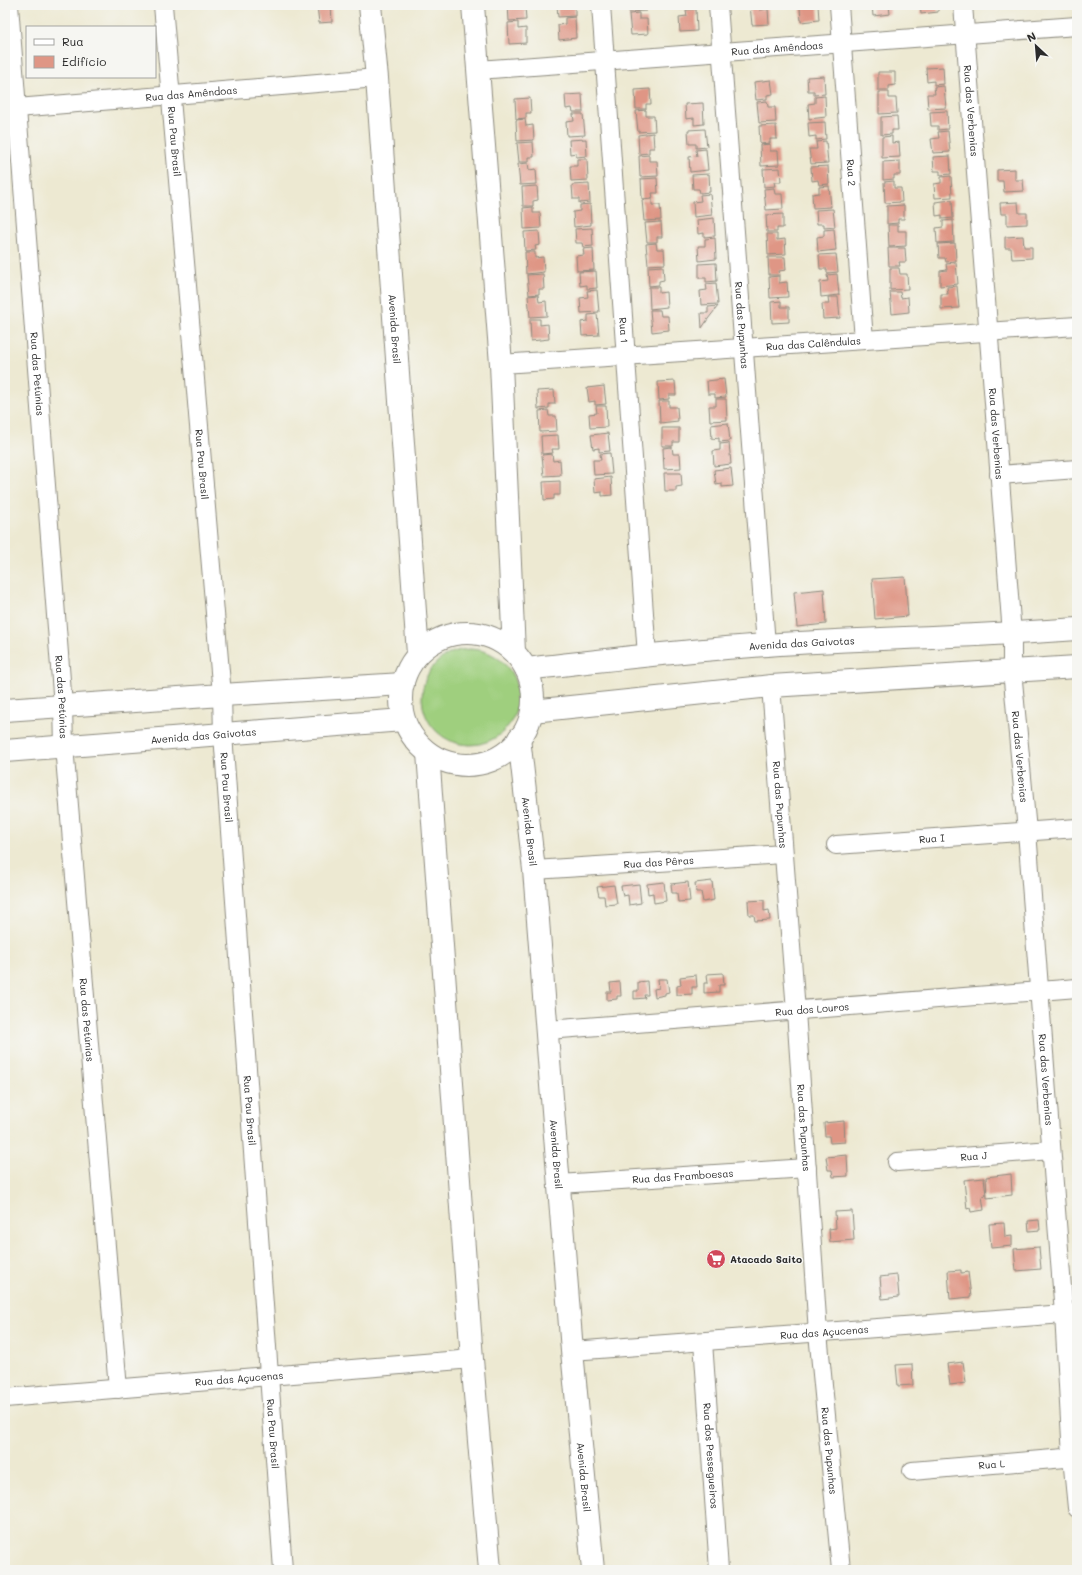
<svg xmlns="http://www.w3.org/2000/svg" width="1082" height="1575" font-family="Mali,sans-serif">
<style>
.green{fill:#9fcf7e;stroke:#657d54}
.building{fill:#df9685}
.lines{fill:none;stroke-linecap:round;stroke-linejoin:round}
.minor-casing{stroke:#8c8a7e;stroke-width:20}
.tertiary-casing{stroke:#8c8a7e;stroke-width:24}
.minor{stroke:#fff;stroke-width:18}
.tertiary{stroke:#fff;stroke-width:22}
.labels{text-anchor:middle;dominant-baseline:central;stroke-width:3;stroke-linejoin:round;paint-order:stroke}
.street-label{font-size:10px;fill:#2b2b2b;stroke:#f6f6f2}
.poi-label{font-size:10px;font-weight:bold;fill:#2b2b2b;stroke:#f6f6f2;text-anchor:start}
</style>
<rect width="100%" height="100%" fill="#f6f6f2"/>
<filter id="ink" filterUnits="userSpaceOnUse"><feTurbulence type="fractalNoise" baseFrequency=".025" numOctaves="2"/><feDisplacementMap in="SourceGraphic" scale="8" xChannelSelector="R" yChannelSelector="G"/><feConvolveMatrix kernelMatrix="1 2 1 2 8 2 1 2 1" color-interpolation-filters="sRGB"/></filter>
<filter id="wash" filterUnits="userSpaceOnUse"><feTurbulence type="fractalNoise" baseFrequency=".012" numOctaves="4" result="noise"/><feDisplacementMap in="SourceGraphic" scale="16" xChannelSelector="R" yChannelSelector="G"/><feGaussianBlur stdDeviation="0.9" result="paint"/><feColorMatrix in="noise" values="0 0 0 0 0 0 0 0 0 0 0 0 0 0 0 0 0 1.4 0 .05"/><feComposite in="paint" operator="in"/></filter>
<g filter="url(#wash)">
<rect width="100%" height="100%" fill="#ede9d2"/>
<path class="green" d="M422 697a48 48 0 1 1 96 0a48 48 0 1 1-96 0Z"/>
<g id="blocks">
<path class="building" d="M317,5H331L332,22L319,23Z
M508,5H525L526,20L509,21Z
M557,5H575V16L558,17Z
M628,5H645L646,11L629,12Z
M679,5H696V7L679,9Z
M750,5H760V10L768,9L769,24L752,25Z
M807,5H818L819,20L801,22L800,7Z
M872,5H889L890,14L873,16Z
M920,5H938V12L921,14Z
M696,9L697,31L680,32L679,17L687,16L686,10Z
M639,13V19H647L648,34L631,35L629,14Z
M575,17L576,38L559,40L558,25L565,24V18Z
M518,22V29L526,28V43L509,44L508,23Z
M943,67L944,84L934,85V81L927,82L926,68Z
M878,72H895V85L889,86V90H878Z
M824,76L825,94L814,95V91H808L807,77Z
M771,80L773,94L767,95V99L756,100L754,82Z
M944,86L946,108L928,109L927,94H935L934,87Z
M650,89L651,104H646V109H636L635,90Z
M879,92H889V98H896L897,113L879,114Z
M582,94L583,112H573L572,108L566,109L565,95Z
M825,96L826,117L809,119L808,104L815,103V97Z
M530,98L531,113H526V118L516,119L515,99Z
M767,101L768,107H775L776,122L759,123L757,102Z
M703,103L704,124L694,125V118L686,119L685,104Z
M646,110V116H654L655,131L638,132L636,111Z
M947,111L948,129L938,130V126H931L930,112Z
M573,114H583L585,135L567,136L566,122L574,121Z
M897,116L898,130H892V134L881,135V117Z
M525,119L526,126L533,125L534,140L517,141L516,120Z
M825,122L826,139L816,140V136L809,137L808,123Z
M776,125L777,139H770V143L760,144L759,126Z
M705,129L707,147L696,148V144H689L688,130Z
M948,131L950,152L933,153L931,139L939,138L938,132Z
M653,133L654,148H649V153L639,154L638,135Z
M892,136V143L899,142L900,157L882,158V137Z
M586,139L587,156L576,157V153L570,154L569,140Z
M826,141L828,163L811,164L809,149H817L816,142Z
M533,142L534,157H529V162H519L517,143Z
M770,144V151H778L779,165L761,166L760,145Z
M706,149L708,170L690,172L689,157L697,156L696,150Z
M649,155V161H657L658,176L640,177L639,156Z
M950,156L951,174L940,175V171H934L933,157Z
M577,159H587L588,180L571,181L570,166H577Z
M900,161V175H894V179L883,180V162Z
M528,163L529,170L536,169L537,184L520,185L518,164Z
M828,166L829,184L819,185L818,180L812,181L811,167Z
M780,168L781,182H774L775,186L764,187L763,169Z
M1015,169V180H1023L1024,191L1004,192L1003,181H997V170Z
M709,174L710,192L700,193L699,189H693L692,175Z
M951,176L952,197L935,198L934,184L941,183V177Z
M657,178L658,193H652L653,198L642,199L641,179Z
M894,181V188H901L902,202L885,203L884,182Z
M589,184L590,202L579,203V199H573L572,185Z
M537,186L538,200L533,201V206H523L522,187Z
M829,186L831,207L813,208L812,194L819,193V187Z
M774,188L775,194H782L783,209L766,210L764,189Z
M710,194L712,215L694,217L693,202L701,201L700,195Z
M652,199V205H660L661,220L644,221L642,200Z
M952,200L953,218L942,219V215L936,216L935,202Z
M1018,202L1019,213H1027V224L1007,225V214H1001L1000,203Z
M590,204L591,225L574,227L573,212L580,211V205Z
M904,205V219H898V223L887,224V206Z
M533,207V213H540L541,228L524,229L523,208Z
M833,209L835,227L824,228V224H817L816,210Z
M783,214V228H777V232H767L766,215Z
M714,218L715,236L704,237V233L698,234L697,220Z
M953,220L954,242L937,243L936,228L943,227V221Z
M661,222L662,237H657V242H647L645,223Z
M888,225H898V231H906V246L889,247Z
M592,228L593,246L583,247L582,243H576L575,229Z
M834,229L836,250L818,252L817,237L824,236V230Z
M539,231L540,245L535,246L536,250L525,251L524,232Z
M767,234H777V240L785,239L786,254L768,255Z
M1023,236L1024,247H1032V258L1012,259L1011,248H1005V237Z
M715,238L716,259L699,261L698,246H705V239Z
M656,243L657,249H664L665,264L648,265L646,244Z
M955,243L956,261L946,262L945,258H939L938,244Z
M593,248L594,270L577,271L576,256L584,255L583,249Z
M888,248H905L906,262H899L900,266H889Z
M525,252H535V258L543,257L544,272L526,274Z
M836,254L838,272L827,273V269H820L819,255Z
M768,257H785L786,270L779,271L780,275H769Z
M716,263L717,281L706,282V278H699V264Z
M956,263L958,284L940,286V271L947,270L946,264Z
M663,266L664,280L659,281V285L649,286L648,267Z
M890,268H899L900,274H907L908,289L890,290Z
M596,271L597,288L587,289V285L580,286L579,272Z
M543,274L544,289H539V294L529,295L527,275Z
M837,274L839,295L821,297L820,282L828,281L827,275Z
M779,276V283L787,282L788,297L770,298L769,277Z
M716,283L718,304L701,305L700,291L707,290L706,284Z
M957,286L959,308L941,309V294H948L947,287Z
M649,287H659V293L666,292L667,307L650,309Z
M597,290L599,312L581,313L580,298L588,297L587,291Z
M890,292H900L901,298L908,297L909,312L892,314Z
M538,295L539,302L546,301L547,316L530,317L528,296Z
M828,297H838L840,318L823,319L822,304H829Z
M781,301V307H789V322L772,323L771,302Z
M718,306L708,319L702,328L701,313H708V307Z
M650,310H660L661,316H668L669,330L652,332Z
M597,314L599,335L582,336L581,322L588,321V315Z
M530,319H540V325L548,324L549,339L531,341Z
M724,379L726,397L715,398V394H708L707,381Z
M675,381L676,395H669V399L659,400L658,382Z
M604,386L606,404L595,405V401L589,402L587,388Z
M554,390L555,404H549V408L538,409L537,391Z
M716,399H726L727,420L710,421L709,406H716Z
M659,401H669V407H677L678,421L660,423Z
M596,406H606L607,427L590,428L589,414L597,413Z
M548,410L549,416H556L557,431L540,432L539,411Z
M728,423L730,441L719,442V438L712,439L711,425Z
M662,428H679V442H673V446H662Z
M608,433L610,451L599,452V448L593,449L591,435Z
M558,435L559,449H552L553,453L542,454L541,436Z
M729,443L731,464L714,466L713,451L720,450V444Z
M672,447L673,454H680L681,468L664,469L663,448Z
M610,453L612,474L594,475L593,460H601L600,454Z
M552,454L553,461L560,460L561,475L544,476L542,455Z
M731,468L733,486L722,487V483L716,484L714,470Z
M664,473H681L682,486L676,487V491H665Z
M611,477L612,495L602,496V492L595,493L594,479Z
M560,481V495H554V499L544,500L543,482Z
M905,577L908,616L875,619L872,579Z
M824,589L826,624L797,627L794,592Z
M712,881L714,900L703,902L701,892H696L695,883Z
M664,882L666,901L654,903L653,893L648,894L647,884Z
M688,882L690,901L678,902L677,893H672L671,884Z
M639,884L641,903L629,905L628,895L623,896L621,886Z
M614,885L617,904L605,905L604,896H599L597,887Z
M764,900V911L769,910L770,920L755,921L754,915H749L748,901Z
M723,973L724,985H719V992L704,993V983H708L707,974Z
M696,975L697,987H692V994L677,995V986L681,985L680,977Z
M658,979H667L669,992L665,993V995L655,997L654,989L659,988Z
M647,981L648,995H644L645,998L634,999V991H638V982Z
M620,982L621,996H617V999L607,1000V992H611L610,983Z
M844,1121L845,1142L830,1143L829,1136H825L824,1123Z
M847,1155L848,1176L833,1177L832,1170H828L826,1157Z
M1011,1174L1012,1195L987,1198L986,1177Z
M984,1178L986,1195L982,1196L984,1210L971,1212L970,1208L967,1209L964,1180Z
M852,1211L854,1240L830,1242L829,1229L836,1228L835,1212Z
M1039,1220L1040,1230L1029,1231L1028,1221Z
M1004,1223L1005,1237L1012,1236V1246L991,1248L989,1224Z
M1039,1247L1041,1269L1016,1271L1014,1249Z
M961,1270V1273L968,1272L971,1297L950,1299L948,1271Z
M897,1275L899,1297L882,1299L880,1277Z
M963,1362L966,1383L950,1385L947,1364Z
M912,1364L913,1385L898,1386L896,1365Z"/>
</g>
</g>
<g filter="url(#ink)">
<use href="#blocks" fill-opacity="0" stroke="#8c8a7e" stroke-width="1"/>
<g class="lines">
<g class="minor-casing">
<g id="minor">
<path id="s1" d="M9,5L63,706L64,746L118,1389"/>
<path id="s2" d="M163,5L222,695L223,734L283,1570"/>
<path id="s3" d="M601,5L647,656"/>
<path id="s4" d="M718,5L766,645"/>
<path id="s5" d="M839,5L864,340"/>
<path id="s6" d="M963,5L1012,634V670L1027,831L1064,1314L1072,1457L1077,1508"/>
<path id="s7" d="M478,70L1077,26"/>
<path id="s8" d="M5,109L377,78"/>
<path id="s9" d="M501,364L1077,326"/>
<path d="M999,475L1077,469"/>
<path id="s10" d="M771,686L796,1011L818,1333L841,1570"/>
<path id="s11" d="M836,845L1077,828"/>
<path id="s12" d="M534,870L783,854"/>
<path id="s13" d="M548,1030L1077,988"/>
<path id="s14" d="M897,1162L1051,1150"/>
<path id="s15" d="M559,1184L807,1168"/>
<path id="s16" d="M703,1342L719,1570"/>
<path id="s17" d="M572,1351L1077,1313"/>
<path id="s18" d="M5,1398L472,1359"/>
<path id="s19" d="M912,1471L1077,1457"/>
</g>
</g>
<g class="tertiary-casing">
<g id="tertiary">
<path id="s20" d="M370,5L377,78L418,654"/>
<path d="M473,5L501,364L514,652"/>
<circle cx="467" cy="699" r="66"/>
<path id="s21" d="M526,669C606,660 686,650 767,645C870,638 974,637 1077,629"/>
<path d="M5,710L222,695L403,684"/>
<path d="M532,711L771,686L1077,667"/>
<path id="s22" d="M519,738L534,870L572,1351L593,1570"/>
<path id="s23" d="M5,751L403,720"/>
<path d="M428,753L472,1359L490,1570"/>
</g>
</g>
<use href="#minor" class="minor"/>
<use href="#tertiary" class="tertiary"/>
</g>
</g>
<defs>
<g id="supermarket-disc" transform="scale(1)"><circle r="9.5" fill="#d1495b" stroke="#f6f6f2"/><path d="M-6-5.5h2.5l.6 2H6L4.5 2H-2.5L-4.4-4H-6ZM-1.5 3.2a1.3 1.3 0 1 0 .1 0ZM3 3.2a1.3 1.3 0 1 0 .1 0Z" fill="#fff"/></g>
</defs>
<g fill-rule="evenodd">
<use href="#supermarket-disc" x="716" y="1259"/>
</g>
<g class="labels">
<g class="street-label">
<text stroke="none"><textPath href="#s7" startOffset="300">Rua das Amêndoas</textPath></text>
<text stroke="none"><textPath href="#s8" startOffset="187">Rua das Amêndoas</textPath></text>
<text stroke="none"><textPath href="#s6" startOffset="106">Rua das Verbenias</textPath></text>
<text stroke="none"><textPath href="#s2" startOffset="137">Rua Pau Brasil</textPath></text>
<text stroke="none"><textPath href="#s5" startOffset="168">Rua 2</textPath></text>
<text stroke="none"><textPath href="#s4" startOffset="321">Rua das Pupunhas</textPath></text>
<text stroke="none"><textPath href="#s20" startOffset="325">Avenida Brasil</textPath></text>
<text stroke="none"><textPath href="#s3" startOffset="326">Rua 1</textPath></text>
<text stroke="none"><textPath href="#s9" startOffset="313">Rua das Calêndulas</textPath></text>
<text stroke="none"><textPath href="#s1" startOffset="370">Rua das Petúnias</textPath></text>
<text stroke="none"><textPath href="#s6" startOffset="430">Rua das Verbenias</textPath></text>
<text stroke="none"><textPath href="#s2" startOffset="461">Rua Pau Brasil</textPath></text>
<text stroke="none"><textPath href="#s21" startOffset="277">Avenida das Gaivotas</textPath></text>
<text stroke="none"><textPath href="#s1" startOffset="694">Rua das Petúnias</textPath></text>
<text stroke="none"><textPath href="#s23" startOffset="199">Avenida das Gaivotas</textPath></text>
<text stroke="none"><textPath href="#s6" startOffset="754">Rua das Verbenias</textPath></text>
<text stroke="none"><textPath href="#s2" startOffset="785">Rua Pau Brasil</textPath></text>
<text stroke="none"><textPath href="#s10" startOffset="119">Rua das Pupunhas</textPath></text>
<text stroke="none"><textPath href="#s22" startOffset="94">Avenida Brasil</textPath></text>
<text stroke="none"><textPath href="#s11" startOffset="96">Rua I</textPath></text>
<text stroke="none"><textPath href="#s12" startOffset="125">Rua das Pêras</textPath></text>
<text stroke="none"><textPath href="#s13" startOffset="265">Rua dos Louros</textPath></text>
<text stroke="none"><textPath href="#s1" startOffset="1018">Rua das Petúnias</textPath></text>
<text stroke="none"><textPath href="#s6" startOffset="1078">Rua das Verbenias</textPath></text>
<text stroke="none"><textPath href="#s2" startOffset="1109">Rua Pau Brasil</textPath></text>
<text stroke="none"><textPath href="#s10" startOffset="443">Rua das Pupunhas</textPath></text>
<text stroke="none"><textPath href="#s22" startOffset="418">Avenida Brasil</textPath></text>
<text stroke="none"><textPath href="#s14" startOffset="77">Rua J</textPath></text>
<text stroke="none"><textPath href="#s15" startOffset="124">Rua das Framboesas</textPath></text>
<text stroke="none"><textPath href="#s17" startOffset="253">Rua das Açucenas</textPath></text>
<text stroke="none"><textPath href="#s18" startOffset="235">Rua das Açucenas</textPath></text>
<text stroke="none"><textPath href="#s2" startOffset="1433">Rua Pau Brasil</textPath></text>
<text stroke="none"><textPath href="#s10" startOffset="767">Rua das Pupunhas</textPath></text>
<text stroke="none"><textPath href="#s16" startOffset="114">Rua dos Pessegueiros</textPath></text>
<text stroke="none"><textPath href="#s19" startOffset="80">Rua L</textPath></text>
<text stroke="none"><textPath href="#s22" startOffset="742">Avenida Brasil</textPath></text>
</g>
<g class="poi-label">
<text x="730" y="1259">Atacado Saito</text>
</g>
</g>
<rect width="1082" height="1575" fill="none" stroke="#f6f6f2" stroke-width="20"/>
<rect x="26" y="26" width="130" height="52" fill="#f6f6f2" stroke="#a5a5a2"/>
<rect x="34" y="39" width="20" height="6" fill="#ffffff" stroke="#a5a5a2"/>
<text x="62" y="46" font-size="12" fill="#2b2b2b">Rua</text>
<rect x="34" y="56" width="20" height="12" fill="#df9685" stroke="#a5a5a2"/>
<text x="62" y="66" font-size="12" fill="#2b2b2b">Edifício</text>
<g transform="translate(1036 46) rotate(334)" stroke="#f6f6f2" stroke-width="3" paint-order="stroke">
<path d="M0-3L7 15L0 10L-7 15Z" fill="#2b2b2b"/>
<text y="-6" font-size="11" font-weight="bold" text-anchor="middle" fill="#2b2b2b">N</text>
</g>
</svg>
